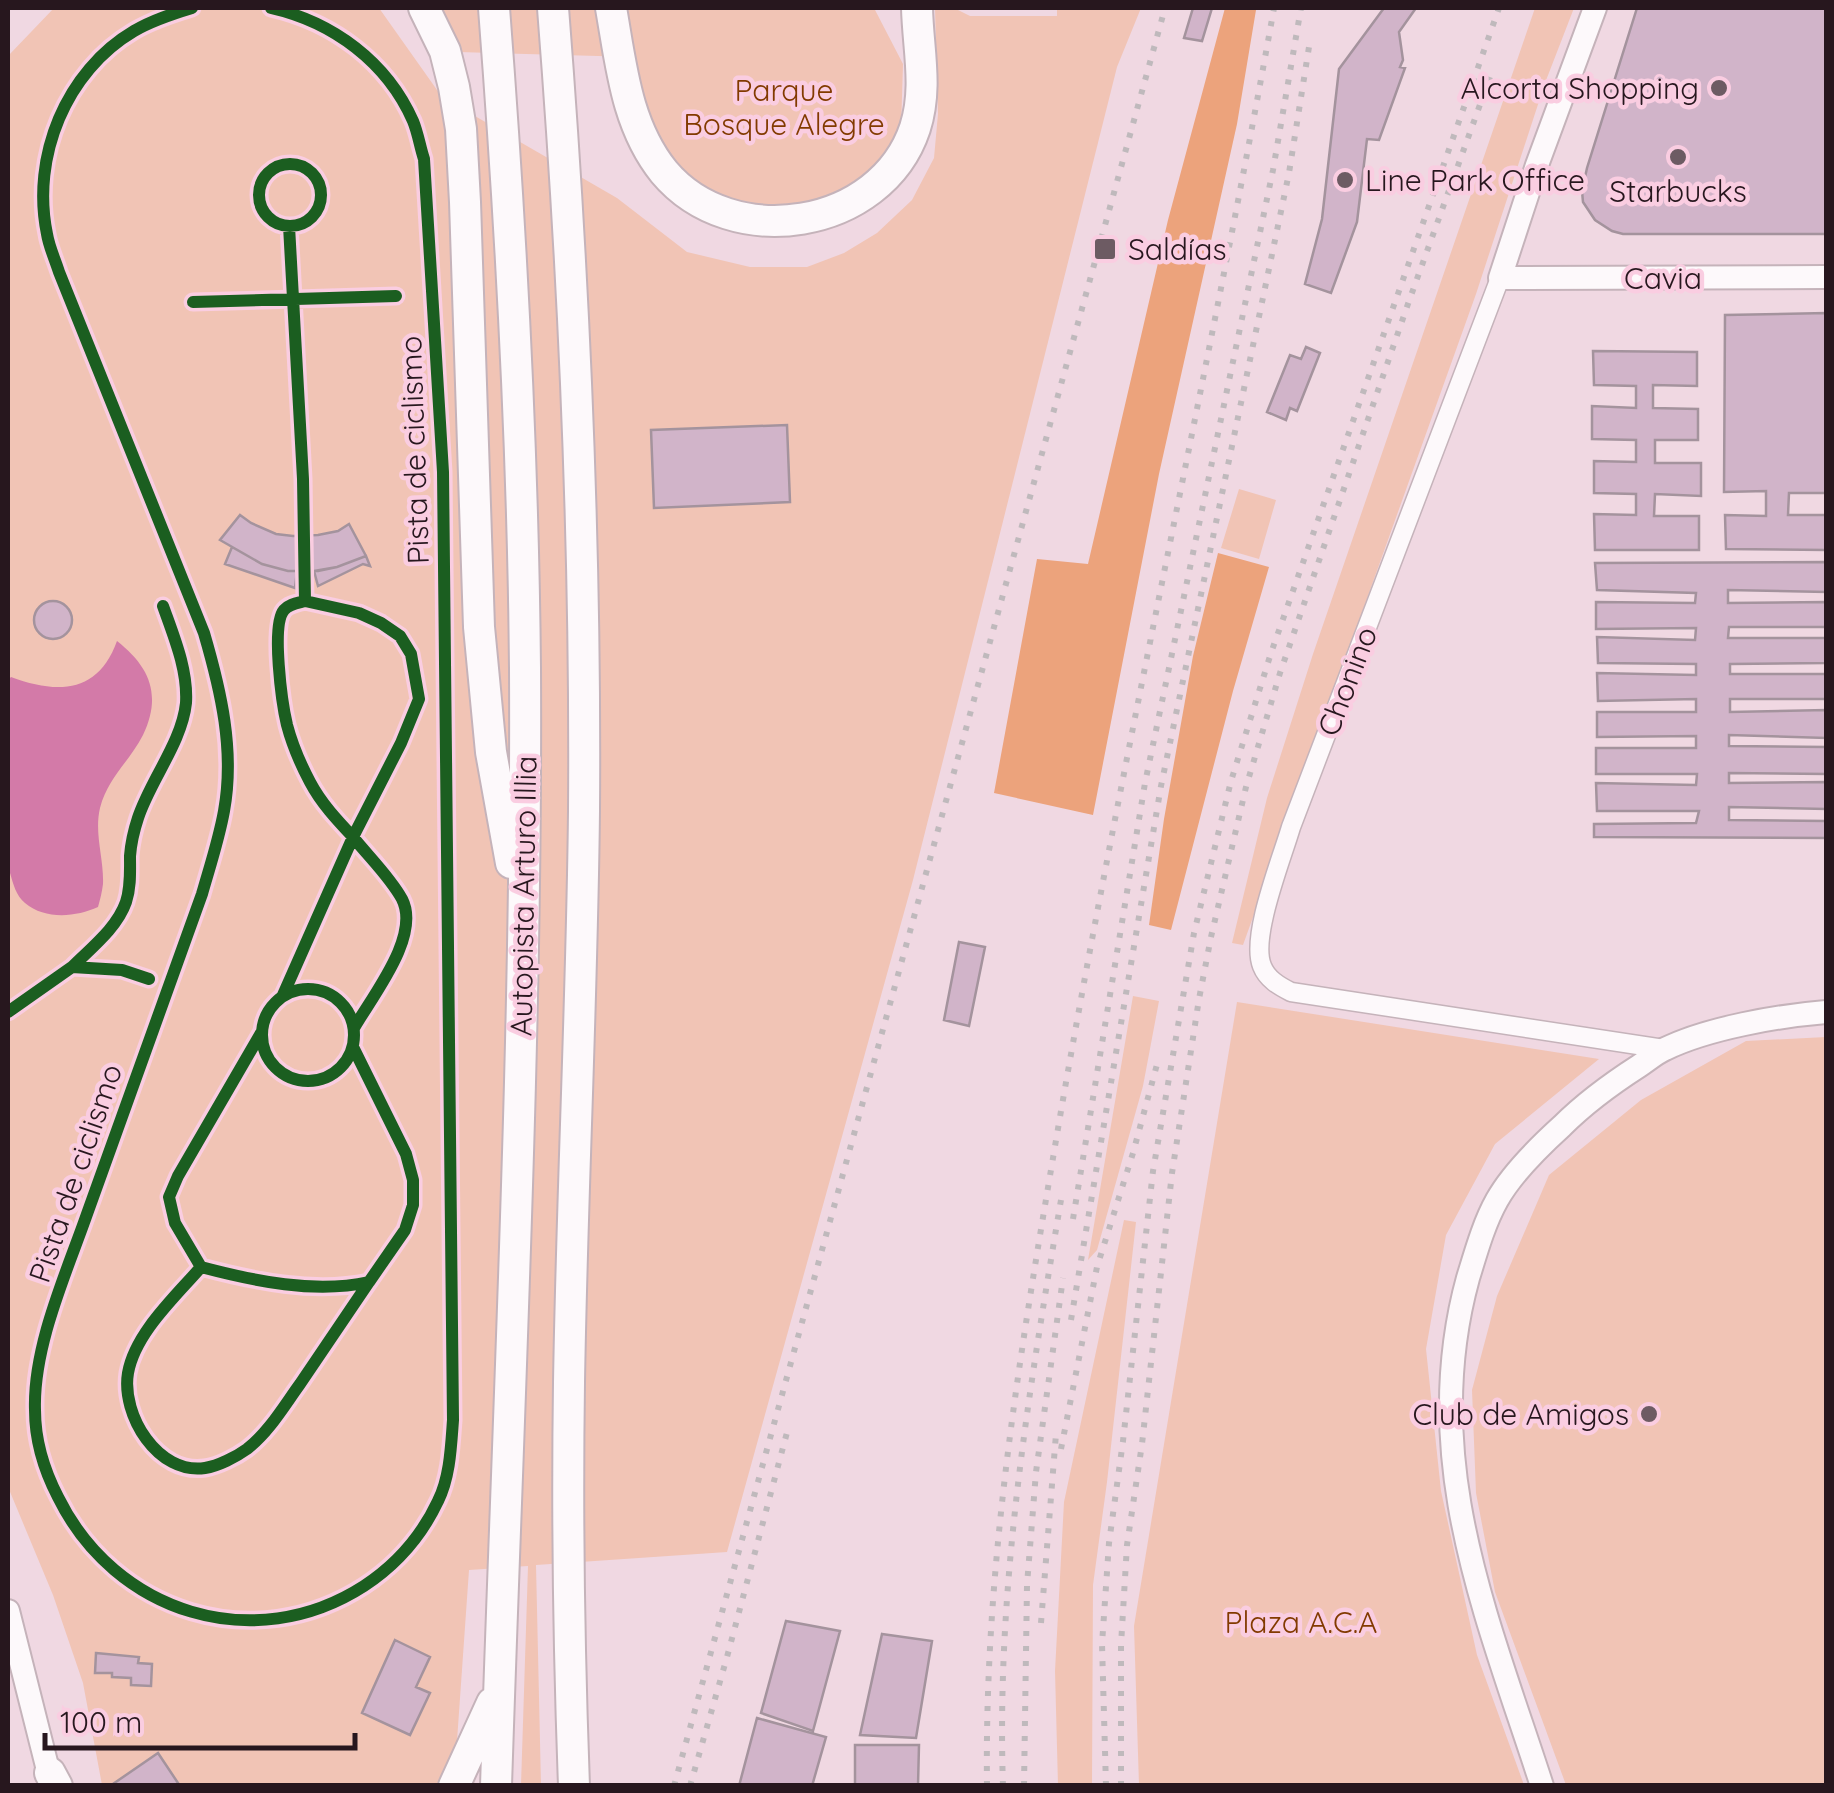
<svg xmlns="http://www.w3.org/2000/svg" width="1834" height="1793" font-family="Quicksand,sans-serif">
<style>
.green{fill:#f1c4b5}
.forest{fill:#eca37c}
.water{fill:#d37aa8}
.building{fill:#d1b4c9;stroke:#a4939d;stroke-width:2.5}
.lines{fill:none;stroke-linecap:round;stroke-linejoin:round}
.street-casing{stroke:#c5b3ba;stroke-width:21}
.secondary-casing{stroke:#c5b3ba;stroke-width:26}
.highway-casing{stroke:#c5b3ba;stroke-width:34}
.street{stroke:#fdf9fb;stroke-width:18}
.secondary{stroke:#fdf9fb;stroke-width:22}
.highway{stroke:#fdf9fb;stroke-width:30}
.rail{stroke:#bfb9bc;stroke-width:6;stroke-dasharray:5 10;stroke-linecap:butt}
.cycleway-casing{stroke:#facde1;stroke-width:19}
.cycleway{stroke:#1b5e20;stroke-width:12}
.poi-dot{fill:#6d5b63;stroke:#facde1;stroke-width:4}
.labels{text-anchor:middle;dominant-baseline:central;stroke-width:9;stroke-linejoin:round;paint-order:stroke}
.poi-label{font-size:30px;fill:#27171e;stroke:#facde1;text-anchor:end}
.park-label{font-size:30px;fill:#823a00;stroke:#facde1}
.street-label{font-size:30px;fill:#27171e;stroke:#facde1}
</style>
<rect width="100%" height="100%" fill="#f0d8e2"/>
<path class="green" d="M54,8H379L442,97L617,198L687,252L750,267H807L844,253L877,233L912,200L934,158L938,114L935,8H954L970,16H1057V8H1141L1117,67L913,880L727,1552L536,1565L541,1785H521L528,1566L469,1570L456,1755L442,1785H102L83,1683L53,1595L8,1487V56Z
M437,8H874L903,64L901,129L877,174L802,208L726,202L684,173L654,131L634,57L458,52Z
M1535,8H1574L1545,83L1476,294L1243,945L1232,943L1267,798L1313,654Z
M1239,489L1276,500L1259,559L1221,548Z
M1133,996L1159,1001L1143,1086L1097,1250L1088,1260Z
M1237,1002L1599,1059L1495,1144L1446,1235L1426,1349L1441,1491L1477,1655L1524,1785H1139L1134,1626Z
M1826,1037V1785H1566L1495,1592L1476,1493L1472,1390L1497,1296L1549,1175L1641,1100L1746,1041Z
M1124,1220L1136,1222L1107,1482L1093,1585L1092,1785H1058L1055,1671L1064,1502Z"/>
<path class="forest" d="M1225,8L1256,10L1237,124L1159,474L1093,815L994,793L1037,559L1088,564L1168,220Z
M1218,553L1269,567L1233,691L1171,930L1149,925L1164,819L1193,656Z"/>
<path class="water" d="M117,641C150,667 162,695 143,735C130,761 108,777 100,808C94,834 104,858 103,884C102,892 100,900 98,907C76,917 45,920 25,903C16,896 13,883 10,873L8,680L11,677C57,694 98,694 117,641Z"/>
<path class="building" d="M1193,8H1212L1202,41L1184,38Z
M1384,8H1416L1399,32L1403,60L1400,67L1405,68L1379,140L1367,139L1357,222L1331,293L1305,284L1322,219L1339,69Z
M1637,8H1826V234H1623L1612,231L1595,220L1583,202L1582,191L1587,168Z
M1826,313V493H1789L1788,515H1826V550L1726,549L1725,515L1766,516V491L1724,492L1725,315Z
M1306,347L1320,353L1297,411L1290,408L1286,420L1267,412L1290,355L1301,359Z
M1593,351L1697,352V386L1653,385V408L1698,409V440H1655V463H1701V496L1655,494L1654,516H1699V550H1595L1594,514L1636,515V494L1594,493V461L1636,462V440L1592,439V406L1636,408V386L1594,385Z
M787,425L790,502L654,508L651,430Z
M240,515L251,523L276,534L293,536L318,535L338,531L349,524L366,556L337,567L318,571H288L262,564L220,540Z
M232,547L262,564L288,571H297L295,588L225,564Z
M366,556L370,566L363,564L318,586L314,571L337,567Z
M1826,562V592L1728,590V603L1826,602V627H1729L1728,638H1826V663L1730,664V674H1826V699H1730V712L1826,710V738L1729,735V746L1826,747V774L1729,773V783L1826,782V809L1729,807V820L1826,821V838L1594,837V824L1696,823L1699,811H1597L1596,783L1696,785L1697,774H1596V748H1696V736L1597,737V712H1696V699L1598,701L1597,673L1696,675V664L1598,663L1597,637L1695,640L1696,628L1596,629V602L1695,603L1696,593L1597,590L1595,563Z
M34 620a19 19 0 1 1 38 0a19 19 0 1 1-38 0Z
M959,942L985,947L969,1026L944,1020Z
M786,1621L840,1631L813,1731L761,1713Z
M882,1634L932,1641L916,1738L860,1735Z
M395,1640L430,1657L416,1687L430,1693L410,1735L362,1713Z
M96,1653L139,1657L138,1663L152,1664L151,1686L131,1685V1678L112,1677V1673H95Z
M757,1718L826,1737L812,1786H739Z
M855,1745H919L918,1786H855Z
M158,1753L180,1786H110Z"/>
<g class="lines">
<g class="street-casing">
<path id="street" d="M1500,278L1291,827C1282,858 1250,937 1262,966C1267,979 1279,986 1291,992L1664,1049"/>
</g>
<g class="secondary-casing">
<path id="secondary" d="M1595,8L1537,165L1500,278L1826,277
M8,1611L52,1786
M1542,1786C1487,1616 1418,1459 1468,1278C1476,1252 1484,1223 1497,1200C1511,1175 1541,1145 1562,1126C1586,1102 1611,1084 1639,1066C1648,1060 1656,1053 1665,1049C1708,1028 1778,1016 1826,1012"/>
</g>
<g class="highway-casing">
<path id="highway" d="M424,8L445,51L454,87L461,129L465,202L479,627L491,752L511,863
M494,8C511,228 523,448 525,668C527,1041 508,1413 496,1786
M553,8C574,275 586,543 584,811C582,1002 572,1193 569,1383C567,1517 569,1652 574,1786
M611,8C621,64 626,125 664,172C732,253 881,230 915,128C928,88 918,49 917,8
M50,1773L57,1786
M454,1786L492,1703"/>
</g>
<use href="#street" class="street"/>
<use href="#secondary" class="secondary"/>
<use href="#highway" class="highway"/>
<path class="rail" d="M1073,1219L1145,783L1273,170L1301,8
M1071,1320L1161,786L1289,173L1309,47
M1061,1449L1097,1267L1133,1153L1159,1057
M1041,1623L1056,1434
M674,1786L1165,8
M690,1786L727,1657L789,1425
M987,1786C984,1558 1023,1334 1061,1111C1125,742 1208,376 1274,8
M1003,1786C996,1587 1029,1389 1062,1194
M1024,1786L1027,1585L1036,1472L1063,1278
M1106,1786L1102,1644L1109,1543L1123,1441L1153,1171L1194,933L1231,781L1271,653L1499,8
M1121,1786V1645L1127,1545L1142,1444L1172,1173L1199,999L1211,937L1246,787L1280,673L1409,301L1490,77"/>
<g class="cycleway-casing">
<path id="cycleway" d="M192,8C172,14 153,20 134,31C66,71 31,157 47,234C49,247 55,259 59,272L204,633C221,691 235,751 224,811C219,839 210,866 202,894C163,1000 125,1107 87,1214C66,1274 33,1346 35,1410C35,1441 44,1470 58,1497C115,1613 254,1657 364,1586C396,1565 422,1535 438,1501C450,1477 451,1447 453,1420L443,472L424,159C420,147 418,133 413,121C387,62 333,22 271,8
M259 195a31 31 0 1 1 62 0a31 31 0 1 1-62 0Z
M289,226L303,479L305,601
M193,302L396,296
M305,601L359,613L381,623L400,636L411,654L419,699L401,743L353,837C337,820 321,803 310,782C301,765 292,744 287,725C282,704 271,625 284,610C289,604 298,603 305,601Z
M72,967C91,948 117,928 126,902C131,887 130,871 130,856C131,843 134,830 138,818C150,781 182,742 186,703C188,670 174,637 163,606
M262 1035a46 46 0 1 1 92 0a46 46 0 1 1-92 0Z
M283,995L353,837C369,857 390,877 402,899C421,936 373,995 354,1028
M8,1012L72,967L122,970L149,979
M261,1033L178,1176L169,1197L175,1223L201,1267C254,1281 315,1294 369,1282L405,1230L413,1205V1180L406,1154L353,1047
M201,1267C176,1296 135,1333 128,1373C121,1415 158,1475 205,1468C218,1466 236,1457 247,1449C269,1432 284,1406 300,1384C323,1350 346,1316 369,1282"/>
</g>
<use href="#cycleway" class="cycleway"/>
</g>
<g class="poi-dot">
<circle cx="1719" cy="88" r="10"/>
<circle cx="1678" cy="157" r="10"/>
<circle cx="1345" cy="180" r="10"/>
<rect x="1093" y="237" width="24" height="24" rx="5"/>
<circle cx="1649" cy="1414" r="10"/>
</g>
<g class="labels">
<g class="poi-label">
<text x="1699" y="88">Alcorta Shopping</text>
<text x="1365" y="180" text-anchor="start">Line Park Office</text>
<text x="1678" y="191" text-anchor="middle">Starbucks</text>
<text x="1128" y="249" text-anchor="start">Saldías</text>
<text x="1629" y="1414">Club de Amigos</text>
</g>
<g class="park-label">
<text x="784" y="90">Parque<tspan x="784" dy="34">Bosque Alegre</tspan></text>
<text x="1301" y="1622">Plaza A.C.A</text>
</g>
<g class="street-label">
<text x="1663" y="278">Cavia</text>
<text transform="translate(414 450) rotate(-92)">Pista de ciclismo</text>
<text transform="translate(1347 681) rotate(-69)">Chonino</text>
<text transform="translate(523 896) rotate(-89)">Autopista Arturo Illia</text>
<text transform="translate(75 1173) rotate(-71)">Pista de ciclismo</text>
</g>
</g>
<rect width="1834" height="1793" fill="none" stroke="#27171e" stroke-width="20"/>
<path d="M45 1733v15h310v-15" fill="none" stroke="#27171e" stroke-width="5"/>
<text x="60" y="1733" font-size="30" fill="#27171e" stroke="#facde1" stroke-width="8" paint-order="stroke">100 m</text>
</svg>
